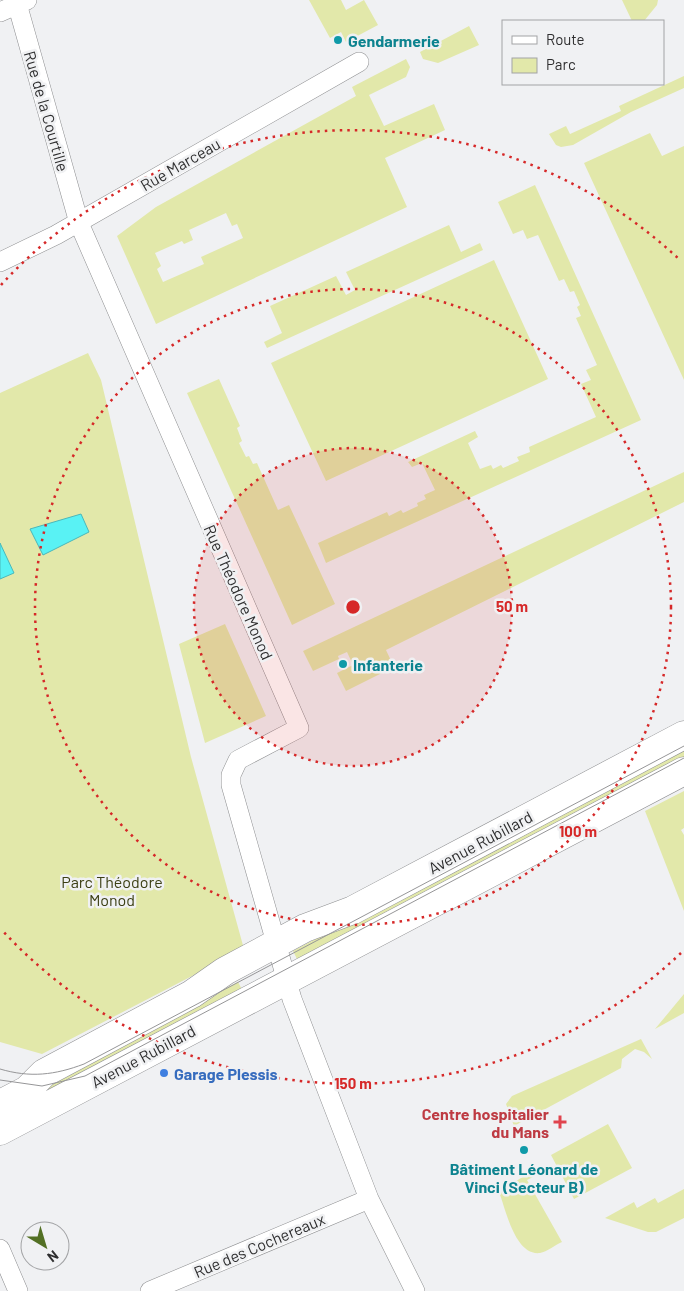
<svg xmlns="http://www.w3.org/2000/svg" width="684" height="1291" font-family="Barlow,sans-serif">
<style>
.green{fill:#e2e8aa;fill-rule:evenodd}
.water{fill:#59f2f4;stroke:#4cb7b9}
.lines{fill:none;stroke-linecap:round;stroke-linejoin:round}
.street-casing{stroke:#8e8f91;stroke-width:20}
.primary-casing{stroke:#8e8f91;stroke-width:29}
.street{stroke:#fff;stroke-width:19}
.primary{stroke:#fff;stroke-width:28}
.tram{stroke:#969698;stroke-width:1}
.ring{fill:none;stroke:#d62828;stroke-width:2.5;stroke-dasharray:2.5 5}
.culture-dot{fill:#0f9aa8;stroke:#f0f1f3;stroke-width:2}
.shop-dot{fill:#3f7fe0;stroke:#f0f1f3;stroke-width:2}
.health-dot{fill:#e0444e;stroke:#f0f1f3;stroke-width:2}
.labels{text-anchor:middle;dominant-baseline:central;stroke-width:5;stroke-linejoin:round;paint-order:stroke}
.culture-label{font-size:16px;font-weight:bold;fill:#0d838f;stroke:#f0f1f3;text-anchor:start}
.street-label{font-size:16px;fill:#2e2e2f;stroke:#f0f1f3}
.park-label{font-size:16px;fill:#3c3f14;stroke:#f0f1f3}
.shop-label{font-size:16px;font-weight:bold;fill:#366cbe;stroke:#f0f1f3;text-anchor:start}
.health-label{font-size:16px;font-weight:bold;fill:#be3a42;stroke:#f0f1f3;text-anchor:end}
.centre{fill:#d62828;stroke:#f0f1f3;stroke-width:2.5}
.ring-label{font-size:15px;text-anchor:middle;font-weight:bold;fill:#d62828;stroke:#f0f1f3;stroke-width:5;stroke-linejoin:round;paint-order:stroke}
</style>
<rect width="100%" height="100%" fill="#f0f1f3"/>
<path class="green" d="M309,0H341L346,10L364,0L378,25L346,42L341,32L330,38Z
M622,0H658L657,5L644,21H632Z
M469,26L479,45L438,63L423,59L420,52Z
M406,59L410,67L406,77L369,95L384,126L434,104L445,130L385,158L407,207L156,324L117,236L156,207L356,96L352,87ZM226,213L232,226L237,224L243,238L201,257L204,264L163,282L157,269L161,266L155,253L182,241L184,244L193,240L189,230Z
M684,76V88L631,112L573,145L561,147L556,145L549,134L566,126L570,134L621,111L619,106Z
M650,133L662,156L684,146V380L584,163Z
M535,185L641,420L326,563L318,543L387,512L389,516L401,510L403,513L418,506L417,503L426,499L424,495L435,490L422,463L412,467L408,462L475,431L478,437L468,443L480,469L491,465L493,469L501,465L503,468L519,461L517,457L530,452L529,447L596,417L581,384L591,380L586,370L597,365L576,318L581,316L577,307L580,305L574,291L570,292L564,279L559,281L538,235L527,239L523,230L513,234L498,202Z
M449,225L461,252L480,243L483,250L267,348L264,342L282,333L270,306L336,276L346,295L355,290L346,272Z
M494,260L548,379L326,481L271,363Z
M88,353L101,380L191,757L244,949L42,1054L0,1042V393Z
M219,379L240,426L237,428L242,441L239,443L246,457L249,456L253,464L257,463L278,510L289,505L335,604L292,625L187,393Z
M684,472V502L386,650L394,667L346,691L337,673L353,665L347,652L338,656L339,659L313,671L303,651Z
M225,624L266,716L205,743L179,644Z
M684,744V761L298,961L293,951Z
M684,791V828L681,830L684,835V911L645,811Z
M238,982L245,995L31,1099L75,1066Z
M684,994V1013L655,1029Z
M641,1039L652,1059L644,1052L635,1049L622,1059L621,1068L514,1126L506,1104L512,1096Z
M608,1124L632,1168L574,1199L551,1155Z
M532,1171L535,1176L527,1180L562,1242C555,1245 547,1252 540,1253C515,1256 506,1210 499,1192Z
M684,1189V1218L656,1232H648L605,1218L634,1202L637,1208L655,1198L658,1203Z"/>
<path class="water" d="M81,514L89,532L43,555L30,529Z
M0,543L14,573L0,579Z"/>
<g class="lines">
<g class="street-casing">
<path id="street" d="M16,0L79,223L299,728L238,760L231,775V785L292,999L369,1199L415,1291
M0,12L27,0
M0,262L56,235L359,62
M0,1249L18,1291
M150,1291L369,1199"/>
</g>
<g class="primary-casing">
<path id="primary" d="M0,1104L27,1090L44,1073L192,994L225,971L305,928L353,910L684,735
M0,1131L684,771"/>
</g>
<use href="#street" class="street"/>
<use href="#primary" class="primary"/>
<path class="tram" d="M0,1069C30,1078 55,1075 84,1064L684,746
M0,1080L42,1086L85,1076L684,758"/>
</g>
<circle cx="353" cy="607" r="159" fill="#d62828" fill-opacity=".12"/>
<g class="ring">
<circle cx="353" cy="607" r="159"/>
<circle cx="353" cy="607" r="318"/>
<path d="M681 953A477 477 0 0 1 1 929M1 285A477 477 0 0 1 681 261"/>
</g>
<g class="culture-dot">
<circle cx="338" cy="40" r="5"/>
<circle cx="343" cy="664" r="5"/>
<circle cx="524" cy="1150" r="5"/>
</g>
<circle class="shop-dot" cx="164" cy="1073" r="5"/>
<path class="health-dot" d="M557.5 1114.5h5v5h5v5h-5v5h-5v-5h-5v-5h5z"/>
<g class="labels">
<g class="culture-label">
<text x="348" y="40">Gendarmerie</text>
<text x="353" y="664">Infanterie</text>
<text x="524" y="1168" text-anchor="middle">Bâtiment Léonard de<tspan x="524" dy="18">Vinci (Secteur B)</tspan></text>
</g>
<g class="street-label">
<text transform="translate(47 111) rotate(74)">Rue de la Courtille</text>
<text transform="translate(180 164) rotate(-30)">Rue Marceau</text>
<text transform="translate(239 592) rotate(66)">Rue Théodore Monod</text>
<text transform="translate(480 842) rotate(-28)">Avenue Rubillard</text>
<text transform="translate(143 1056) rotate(-28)">Avenue Rubillard</text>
<text transform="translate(259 1245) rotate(-23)">Rue des Cochereaux</text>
</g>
<g class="park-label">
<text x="112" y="881">Parc Théodore<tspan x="112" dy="18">Monod</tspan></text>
</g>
<g class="shop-label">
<text x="174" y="1073">Garage Plessis</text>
</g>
<g class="health-label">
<text x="549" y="1113">Centre hospitalier<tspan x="549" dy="18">du Mans</tspan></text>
</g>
</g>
<circle cx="353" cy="607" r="8" class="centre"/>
<g class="ring-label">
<text x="512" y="612">50 m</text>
<text x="578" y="837">100 m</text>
<text x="353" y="1089">150 m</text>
</g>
<rect x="502" y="20" width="162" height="65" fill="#f0f1f3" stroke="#a2a3a5"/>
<rect x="512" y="36" width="25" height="8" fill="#ffffff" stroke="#a2a3a5"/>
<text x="546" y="45" font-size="15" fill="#2e2e2f">Route</text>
<rect x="512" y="58" width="25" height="15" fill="#e2e8aa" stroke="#a2a3a5"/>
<text x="546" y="70" font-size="15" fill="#2e2e2f">Parc</text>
<g transform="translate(45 1246) rotate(142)"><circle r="24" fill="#f0f1f3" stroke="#a2a3a5"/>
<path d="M0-4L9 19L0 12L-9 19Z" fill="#537024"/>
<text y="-8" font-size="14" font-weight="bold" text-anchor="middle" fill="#2e2e2f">N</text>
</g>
</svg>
